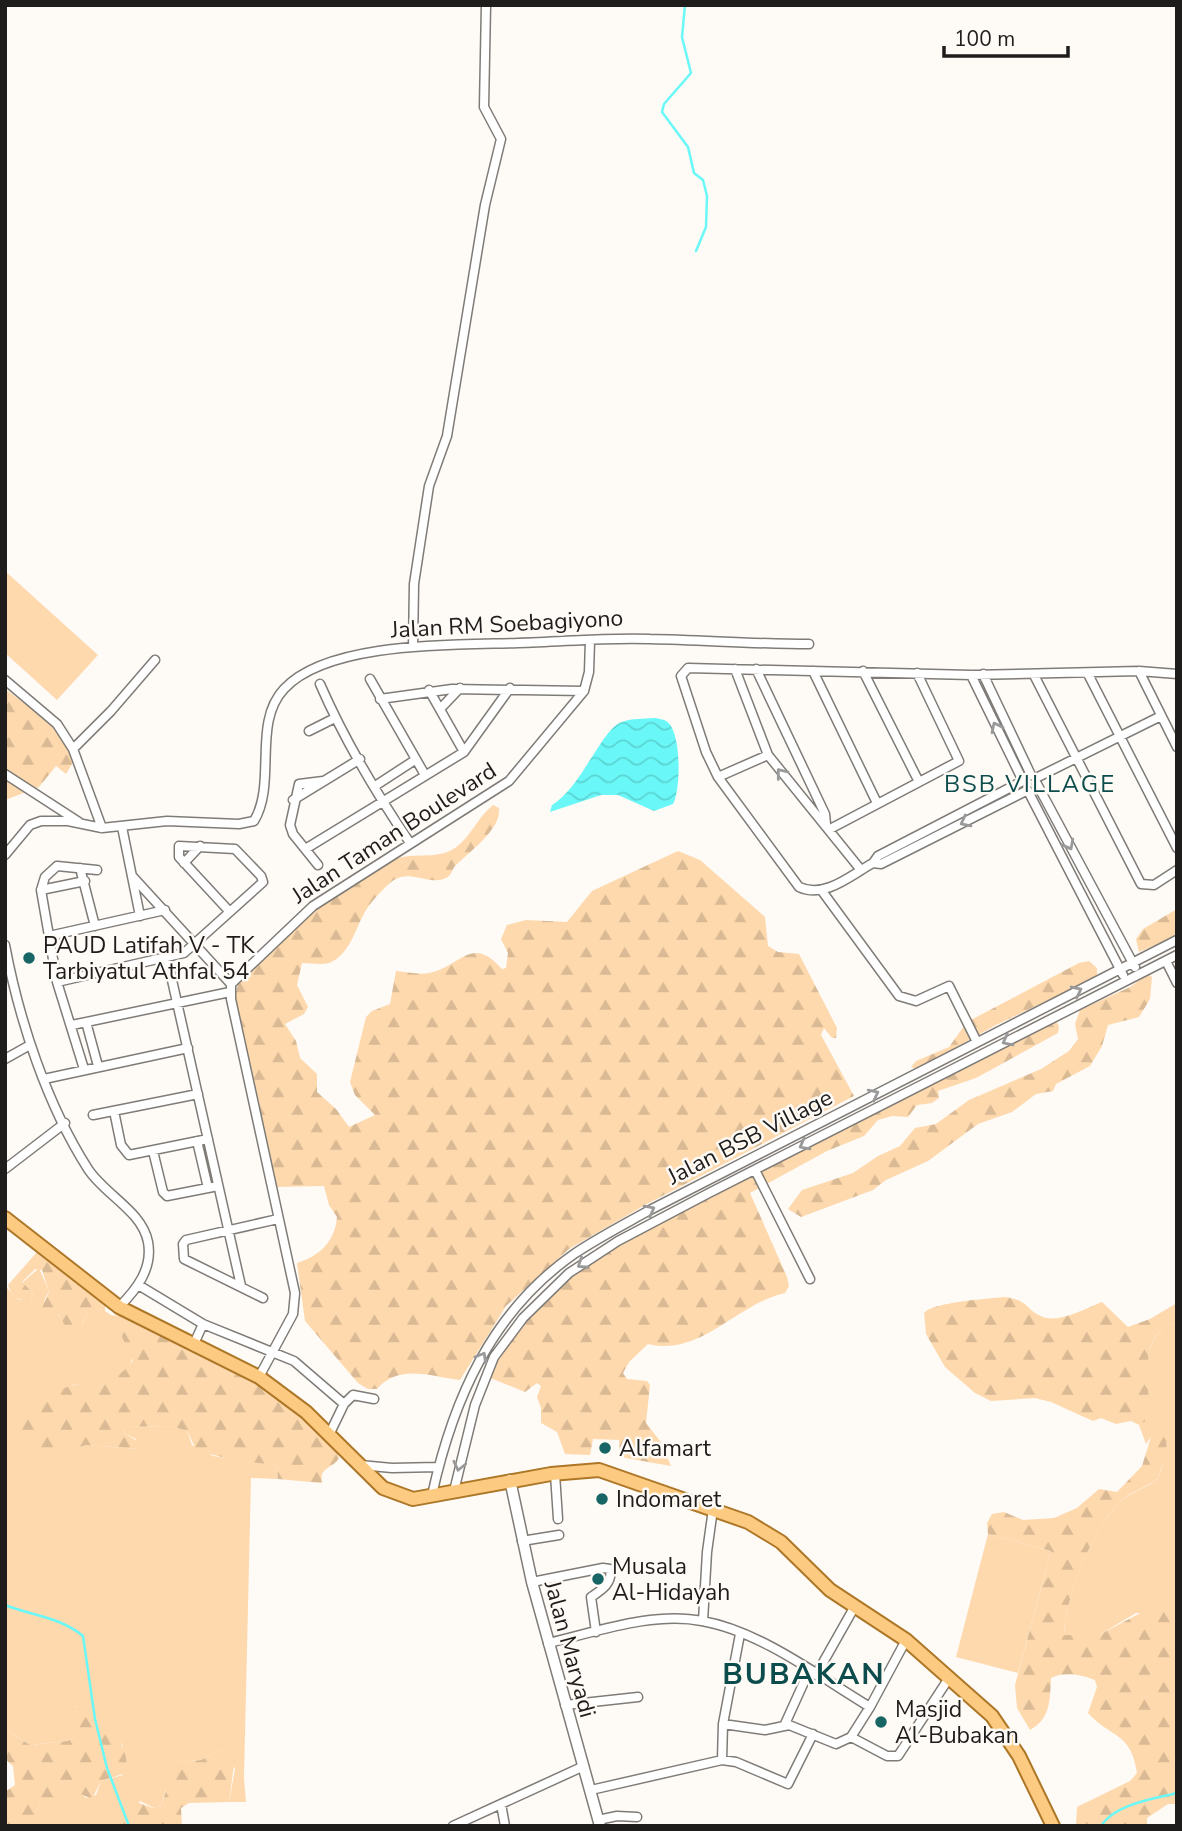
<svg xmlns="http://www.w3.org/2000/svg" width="1182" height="1831" font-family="'Nunito Sans',sans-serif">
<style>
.grass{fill:#fed9ad}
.forest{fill:url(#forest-firs)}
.water{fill:url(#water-waves)}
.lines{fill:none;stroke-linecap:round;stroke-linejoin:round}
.stream{stroke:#69f8f7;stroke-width:2.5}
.minor-casing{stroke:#7f7c78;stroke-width:11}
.tertiary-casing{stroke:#7f7c78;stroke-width:13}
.primary-casing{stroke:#ad7727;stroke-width:16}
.minor{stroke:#fff;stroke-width:8}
.tertiary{stroke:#fff;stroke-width:10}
.primary{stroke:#fccb81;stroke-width:12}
.oneway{stroke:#9a9999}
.poi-dot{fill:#176665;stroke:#fefaf6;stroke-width:2.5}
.labels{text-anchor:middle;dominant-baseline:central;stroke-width:5;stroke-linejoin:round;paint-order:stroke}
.street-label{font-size:23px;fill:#1e1d1c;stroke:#fefaf6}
.poi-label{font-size:23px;fill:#1e1d1c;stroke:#fefaf6;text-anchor:start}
.neighbourhood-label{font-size:24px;letter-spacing:2px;fill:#0d4c4c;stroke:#fefaf6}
.district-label{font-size:30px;font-weight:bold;letter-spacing:2px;fill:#0d4c4c;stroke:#fefaf6}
</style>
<defs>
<pattern id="forest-firs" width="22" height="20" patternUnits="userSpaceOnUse" patternTransform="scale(1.75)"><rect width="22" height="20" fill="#fed9ad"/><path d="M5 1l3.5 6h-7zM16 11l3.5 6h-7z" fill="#d9ba94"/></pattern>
<pattern id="water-waves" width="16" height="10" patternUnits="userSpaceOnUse" patternTransform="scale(1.75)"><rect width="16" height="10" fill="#69f8f7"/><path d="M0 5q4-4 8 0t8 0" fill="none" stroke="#5bd4d3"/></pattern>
</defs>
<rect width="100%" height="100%" fill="#fefaf6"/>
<path class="grass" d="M5,571L98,655L57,700L5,653Z
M39,1268L49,1291L44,1301L64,1321L82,1325L88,1311H99L105,1303V1311L111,1315L128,1317L130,1350L133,1356C127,1383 94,1382 72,1385L44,1457L86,1445L138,1449L136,1439L124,1433L125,1427L171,1426L187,1431L192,1445L213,1456L276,1465L278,1479L251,1478L244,1778L246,1802H229L235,1769L222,1750L201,1760L179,1762L167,1786L161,1806L154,1808L140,1801L118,1826H36V1813L40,1802L62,1797L69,1789L79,1791L86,1798L96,1795L101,1781L123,1775V1746C112,1730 94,1704 73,1707L74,1736L68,1741L30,1745L5,1729V1286L19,1300H31L33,1293L22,1283Z
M1177,1321V1613H1136L1099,1635H1064C1066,1595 1091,1531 1120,1502C1130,1492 1151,1486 1157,1479C1164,1470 1163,1453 1167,1442L1151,1437L1146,1444L1139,1425L1146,1421C1152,1385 1134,1337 1177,1321Z
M988,1534L1051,1551L1018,1673L956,1657Z"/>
<path class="forest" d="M5,689L56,727L75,759L66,774L56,766L39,787L5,800Z
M493,805L499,808C502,829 469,852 455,866C452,870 451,876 446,878C430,886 411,869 394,880C385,886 370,903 365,912C355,929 350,955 329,963C321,965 311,963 302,963L297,985L308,1007L304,1014L285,1024L296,1041L300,1058L317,1074V1092L336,1109L349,1127L375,1115L355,1095L350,1082L366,1017L372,1011L390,1004L396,971C406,972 419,975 429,973C462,966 471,934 502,969L506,968L508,953L501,939L507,925L526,920L567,922L592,891L678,851L700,860L765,917L768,946L778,952L799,954L837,1028L836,1038H832L824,1028L821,1035L854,1096L645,1205L569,1249L506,1306L460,1380C431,1377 400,1363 377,1389H368L358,1383L305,1321L297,1263C320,1256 335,1241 337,1217L329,1205L324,1186L276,1187L235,995L238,984C282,937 334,887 393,860C412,851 435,861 455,848C470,838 477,818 493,805Z
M1177,909V936L1139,952L1136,939L1143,929Z
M1089,961L1097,968V976L1093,979L996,1025L926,1064L916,1069L911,1067L916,1061L949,1047L967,1022L1079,963Z
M1148,974L1152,977L1150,999L1139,1017L1108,1025L1102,1046L1090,1066L1056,1084L1053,1091L1036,1094L1012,1112L978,1124L928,1161L886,1180L873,1190L801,1217L788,1209L802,1190L853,1173L878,1156L900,1146L915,1128L936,1124L969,1100L1041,1069L1069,1051L1078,1039L1075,1024L1080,1010L1130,987Z
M1054,1018L1059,1026L1058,1033L976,1078L938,1091L939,1098L932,1103L917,1105L908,1117L892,1116L878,1120L864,1136L827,1151L750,1193L787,1277L789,1286L785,1293C736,1304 701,1357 648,1344L629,1362L623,1373L627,1379L647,1381L650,1385L646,1423L660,1441L671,1466L620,1457L619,1440L593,1439L590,1455L565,1454L557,1432L541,1423V1408L537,1397L541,1386L537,1383L525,1392L488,1377C515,1317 565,1277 619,1243Z
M37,1252L105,1303L99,1311H88L80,1329L68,1331L59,1315L53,1314L49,1321L42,1308L49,1292L42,1270L35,1269L22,1282L33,1293L31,1300C19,1302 12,1297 8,1285Z
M1004,1297C1030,1300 1025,1310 1043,1317C1061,1323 1086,1308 1102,1302L1128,1327L1150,1319L1177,1303V1321C1132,1338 1155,1385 1146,1421L1139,1425L1131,1421L1116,1424L1101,1418L1093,1421L1051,1402L1035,1398L991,1401L975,1393L945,1367L926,1334L924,1313C933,1302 987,1299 1004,1297Z
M128,1317C179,1343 320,1404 339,1458C333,1469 319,1466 322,1483L278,1479L276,1465L234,1460L197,1451L187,1431L171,1426L125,1427L124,1433L139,1442L138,1449L86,1445L44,1458L20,1449C12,1432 36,1404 48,1393C59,1392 64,1387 74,1385C98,1380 118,1383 133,1360L122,1337L123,1323Z
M1164,1428C1171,1439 1163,1466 1158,1478C1147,1488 1132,1490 1121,1501C1092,1529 1066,1595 1064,1635H1099L1144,1611L1177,1613V1804H1168L1147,1818V1826H1076L1077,1807L1130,1781L1137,1773C1131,1731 1110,1738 1088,1713L1097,1687L1095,1680C1082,1675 1065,1671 1051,1678C1050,1698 1051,1719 1030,1730L1017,1708L1015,1685L1051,1551L988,1534L987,1523L992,1514L1004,1512L1023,1520L1054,1518L1077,1508L1099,1489L1117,1492L1142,1466L1151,1437Z
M80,1706C104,1712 132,1748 126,1773L101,1781L92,1799L69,1789L57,1803L40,1802L36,1813V1826H5V1792L15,1785L13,1766L5,1759V1729L30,1745L68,1741L74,1736L70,1714L73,1707Z
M222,1750L230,1751L235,1758L229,1802L189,1803L181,1808L182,1826H118L131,1800L153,1808L161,1806L166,1791L165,1779L179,1762L201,1760Z"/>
<path class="water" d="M655,718C659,719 663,719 666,721C682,730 681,790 673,804L654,811L618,795H601L550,812L552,805C582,787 602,728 622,722C632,718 644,719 655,718Z"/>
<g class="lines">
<path class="stream" d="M685,5L682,37L691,73L664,104L662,112L688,147L694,173L703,180L707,196L706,227L696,251
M5,1605C33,1616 60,1617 83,1636L95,1719L107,1768L129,1826
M1101,1826C1115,1804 1153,1799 1177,1793"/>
<g class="minor-casing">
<path id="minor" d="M413,647L414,584L429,486L447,436L485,205L501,139L484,107L486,5
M735,669L768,755L861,870
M756,669L825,814L826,824
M813,671L877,803
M863,671L919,782
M1139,671L1177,747
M983,674L1031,775
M1088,674L1177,848
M971,675L1022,779
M1034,675L1141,884L1154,885L1177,870
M370,679L425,775
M5,680L57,724L73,749L102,828
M320,684C344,739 376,793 410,843
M429,690L464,752
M380,699L452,689L584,691
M440,709L460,688
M309,731L335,718
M73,749L111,711L155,660
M5,774L79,822
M718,777L768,755
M1036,778L1161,716
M1021,782L878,856L873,863C851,875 825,899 799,887L718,777L706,752L681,676L688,668L971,675L1139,671L1177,674
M1037,784L1135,967
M375,786L415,760
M1028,791L1123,975
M293,800L360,759
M122,827L140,916
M830,829L959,761L917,673
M307,848L464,752L510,688
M5,855L30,825L41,821H68L102,828L167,821L239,824L254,821C277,783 252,723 284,689C328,641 457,645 518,643C562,642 607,637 650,639C703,640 756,644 809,644
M184,863L200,846
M873,863L881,864L1026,791
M318,865L293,834L290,825L299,784L323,781
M80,868L95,926
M133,877L231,984
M41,890L85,881
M822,891L899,996L916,1001L949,986L977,1042
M49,936L165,910
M5,945C19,1020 47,1105 88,1169C105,1195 142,1211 148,1242C153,1269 136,1290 119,1307
M167,958L241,1286
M1166,961L1177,983
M57,982L184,953L263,882L261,876L235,849L179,846V857L229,911
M86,1022L98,1066
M72,1025L230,992
M5,1059L30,1045
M84,1069L57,982L41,890L45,877L57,866L97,870
M44,1079L188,1048
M114,1111L121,1145L129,1155L208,1139
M93,1115L198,1094
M197,1141L208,1188
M153,1151L163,1192L167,1196L218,1186
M5,1169L65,1123
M755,1170L810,1279
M140,1286L203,1324L294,1361L344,1404L329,1435
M263,1298L184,1259L183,1244L186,1240L278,1219
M193,1346L203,1324
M259,1377L293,1314L295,1293L231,999V984L313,906L509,781L584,691L589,672L590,641
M344,1404L353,1395L374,1399
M360,1465L392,1468L438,1467
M555,1474L558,1519
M454,1491L475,1405L494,1357L523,1318L569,1273L618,1241L709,1193L1177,955
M432,1495C453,1400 491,1312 574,1254C598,1238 623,1225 648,1211L1177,940
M522,1541L559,1535
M532,1582L603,1568L610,1569C613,1584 600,1591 591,1597L596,1632
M703,1621L707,1552L713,1509
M548,1643C596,1632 654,1611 702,1621C760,1631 820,1677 870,1707L906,1640
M816,1675L855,1606
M565,1705L638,1697
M723,1724L740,1634
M785,1724L809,1671
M851,1737L887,1756H898L949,1678
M722,1760L723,1724L765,1730L789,1725L836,1744L851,1737L870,1707
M591,1790L722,1760L736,1762L788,1784L813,1734
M501,1804L505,1826
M598,1820L617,1816L637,1817
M453,1826L584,1766"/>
</g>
<g class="tertiary-casing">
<path id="tertiary" d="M510,1480L532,1582L600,1826"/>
</g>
<g class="primary-casing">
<path id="primary" d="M5,1218L119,1307L259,1377L306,1412L383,1488L413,1499L551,1474L599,1470L748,1522L781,1542L830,1590L906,1640L992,1716L1019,1756L1053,1826"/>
</g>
<use href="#minor" class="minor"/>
<use href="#tertiary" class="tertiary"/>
<use href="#primary" class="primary"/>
</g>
<defs><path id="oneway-chevron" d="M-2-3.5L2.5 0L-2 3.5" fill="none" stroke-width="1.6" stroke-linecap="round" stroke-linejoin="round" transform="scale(1.75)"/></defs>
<g class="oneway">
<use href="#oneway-chevron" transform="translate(996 727) rotate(-116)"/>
<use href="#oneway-chevron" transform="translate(781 773) rotate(-128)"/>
<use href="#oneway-chevron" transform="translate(965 822) rotate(153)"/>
<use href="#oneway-chevron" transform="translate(1069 845) rotate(62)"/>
<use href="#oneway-chevron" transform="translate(1077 991) rotate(-26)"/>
<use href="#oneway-chevron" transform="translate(1007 1041) rotate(153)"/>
<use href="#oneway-chevron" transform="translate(874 1094) rotate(-27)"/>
<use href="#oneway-chevron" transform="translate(804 1145) rotate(152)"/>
<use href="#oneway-chevron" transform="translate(650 1210) rotate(-28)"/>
<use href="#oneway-chevron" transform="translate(582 1264) rotate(147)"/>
<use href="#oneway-chevron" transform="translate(482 1357) rotate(-60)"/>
<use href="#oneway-chevron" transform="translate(459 1466) rotate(103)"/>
</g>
<g class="poi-dot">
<circle cx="29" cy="958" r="7"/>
<circle cx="605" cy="1448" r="7"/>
<circle cx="602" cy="1499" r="7"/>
<circle cx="598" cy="1579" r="7"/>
<circle cx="881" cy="1722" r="7"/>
</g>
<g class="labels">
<g class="street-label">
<text transform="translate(507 624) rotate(-3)">Jalan RM Soebagiyono</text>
<text transform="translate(394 833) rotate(-33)">Jalan Taman Boulevard</text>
<text transform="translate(750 1137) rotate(-27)">Jalan BSB Village</text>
<text transform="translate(570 1649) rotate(75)">Jalan Maryadi</text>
</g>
<g class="poi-label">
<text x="43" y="945">PAUD Latifah V - TK<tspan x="43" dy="26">Tarbiyatul Athfal 54</tspan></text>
<text x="619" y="1448">Alfamart</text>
<text x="616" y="1499">Indomaret</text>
<text x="612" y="1566">Musala<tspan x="612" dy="26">Al-Hidayah</tspan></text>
<text x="895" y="1709">Masjid<tspan x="895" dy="26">Al-Bubakan</tspan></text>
</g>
<g class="neighbourhood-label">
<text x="1030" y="784">BSB VILLAGE</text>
</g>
<g class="district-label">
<text x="804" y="1674">BUBAKAN</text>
</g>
</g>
<rect width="1182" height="1831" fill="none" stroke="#1e1d1c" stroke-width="14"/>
<path d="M944 46v10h124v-10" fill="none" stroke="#1e1d1c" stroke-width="3.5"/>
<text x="954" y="46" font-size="21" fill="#1e1d1c" stroke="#fefaf6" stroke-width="5" paint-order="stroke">100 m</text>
</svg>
